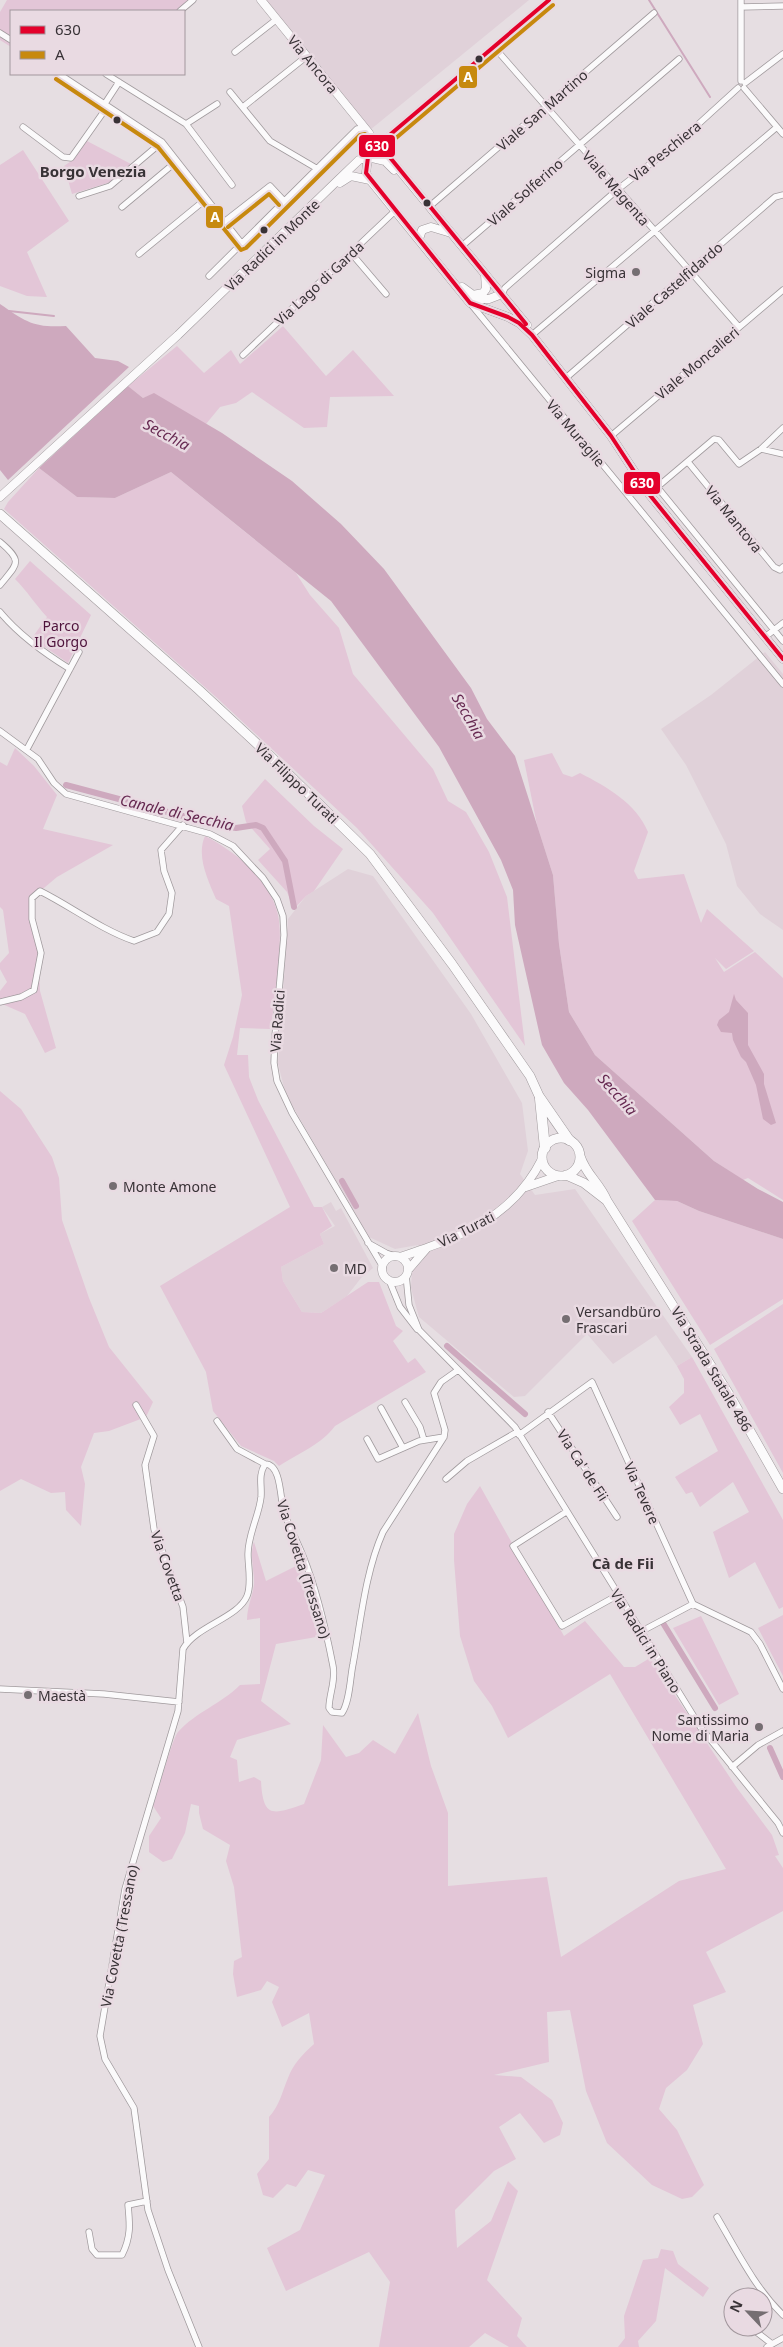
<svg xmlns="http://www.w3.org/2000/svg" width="783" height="2347" font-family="'Noto Sans',sans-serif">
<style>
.built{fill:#e0d1d9}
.green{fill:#e3c6d7}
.water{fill:#cea9be}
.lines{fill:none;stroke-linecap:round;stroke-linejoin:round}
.stream{stroke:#cea9be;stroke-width:2}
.canal{stroke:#cea9be;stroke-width:6}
.street-casing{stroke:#a09a9d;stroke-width:7}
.secondary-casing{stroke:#a09a9d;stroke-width:9}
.primary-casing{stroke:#a09a9d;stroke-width:10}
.highway-casing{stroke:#a09a9d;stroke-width:11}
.street{stroke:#fbfafb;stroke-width:5.5}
.secondary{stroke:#fbfafb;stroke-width:8}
.primary{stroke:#fbfafb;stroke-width:9}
.highway{stroke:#fbfafb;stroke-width:10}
.bus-1-casing{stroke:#e9dae2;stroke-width:8}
.bus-2-casing{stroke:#e9dae2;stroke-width:8}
.bus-1{stroke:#e4002b;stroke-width:4}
.bus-2{stroke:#c7890e;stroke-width:4}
.bus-dot{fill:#383236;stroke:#e9dae2;stroke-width:2}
.poi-dot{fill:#756e72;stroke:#e9dae2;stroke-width:2}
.labels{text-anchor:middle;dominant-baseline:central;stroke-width:5;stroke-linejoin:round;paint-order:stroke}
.street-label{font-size:14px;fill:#383236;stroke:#e9dae2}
.poi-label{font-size:14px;fill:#383236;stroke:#e9dae2;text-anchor:start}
.park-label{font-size:14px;fill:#4e133b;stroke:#e9dae2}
.neighbourhood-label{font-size:15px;font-weight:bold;fill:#383236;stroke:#e9dae2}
.water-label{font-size:15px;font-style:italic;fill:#662951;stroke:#e9dae2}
.line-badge{stroke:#e9dae2;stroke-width:2}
.badge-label{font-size:14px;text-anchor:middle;font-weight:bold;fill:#fff}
</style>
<rect width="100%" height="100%" fill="#e6dee2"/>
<path class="built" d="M262,0H529L370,130Z
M765,652L783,674V930L760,914L737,886L726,844L686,765L661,729L711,695Z
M348,869L373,876L471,1014L522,1103L528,1151L520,1174L535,1195L575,1189L692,1357L677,1366L656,1335L613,1364L587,1334L525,1396L514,1397L419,1317L411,1288L412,1271L423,1260L418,1245L395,1249L369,1237L286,1095L278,1064L288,919L306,896Z
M331,1202L336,1211L341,1208L373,1268L361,1278L347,1296L321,1313L302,1312L283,1281L281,1267L324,1244L320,1234L335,1226L322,1207Z"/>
<path class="green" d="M7,0H194L181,11H11V47L0,40V12Z
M87,141L131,164L111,182L72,194L64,166L74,159Z
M23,150L69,221L27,252L47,297L27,296L0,286V165Z
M283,326L326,376L353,350L394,396L330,397L327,427L304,428L252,392L236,403L220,407L206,424L154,394L143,398L128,386L177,346L204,373L231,350L240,364Z
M39,468L77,497L115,498L171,472L296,573L310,595L339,628L353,674L433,769L448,801L466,812L489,852L507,897L525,1046L433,913L357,828L216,697L4,509L8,502Z
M30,561L91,615L68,663L32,638L47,617C35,604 27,591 15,579Z
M15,748L34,766L57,795L43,829L113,845L57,877L32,898V919L41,953L39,969L40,991L56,1048L45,1053L25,1014L0,1003V991L7,982L0,969V963L9,953L3,910L0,907V762L7,766Z
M552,753L563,774L572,777L580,773C607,787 636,803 648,832L634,871L638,879L684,874L701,923L707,909L754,951L726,969L715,958L724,972L755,952L783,978V1200L748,1178L743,1180L714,1161L595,1055L569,1012L559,944L553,875L537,825L524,760Z
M265,779L314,826L343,849L314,891L306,896L294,909L287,892L258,860L270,849L246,822L242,806Z
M205,836C236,852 270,879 278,915C284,942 274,999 271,1029L240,1028L237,1055H248L249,1077L258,1100L314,1207H322L332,1226L320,1234L324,1244L281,1267L283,1281L302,1312L321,1313L368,1282H379L396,1326L403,1331L393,1341L408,1363L415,1358L426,1372L335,1426C323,1443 298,1454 279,1466L274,1461L241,1446L213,1411L206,1372L160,1286L290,1207L224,1065L233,1037L242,995L229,906L216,899C208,880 196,856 205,836Z
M0,1091L21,1109L52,1157L59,1178L62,1220L89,1298L109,1347L153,1402L146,1417L109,1431L94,1433L81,1467L85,1484L81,1526L66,1510L65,1492L51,1493L21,1479L0,1491Z
M655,1200L677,1201L699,1211L783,1239V1299L710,1345L632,1221Z
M783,1304V1473L714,1349Z
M692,1357L783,1520V1607L779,1609L755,1562L729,1578L713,1532L749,1512L733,1482L700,1507L692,1492L686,1494L675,1477L718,1451L700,1414L680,1425L669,1407L684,1393V1379L677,1366Z
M480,1486L564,1636L585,1621L624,1667H635L650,1658L737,1788L772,1835L779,1855L775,1856L783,1868V1911L706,1952L726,1992L693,2005L703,2044L687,2070L666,2088L659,2109L677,2130L704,2185L692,2197L682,2199L652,2185L607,2143L586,2091L570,2010L547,2012L549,2062L494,2075L521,2077L552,2100L563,2123L560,2135L544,2143L520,2113L499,2127L516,2159L494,2171L455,2210L457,2248L491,2221L508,2181L518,2191L487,2280L522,2318L517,2336L527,2347H509L485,2333L469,2347H379L390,2282L369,2252L286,2291L267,2248L300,2230L325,2175L308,2170L296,2187L287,2184L273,2198L263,2195L257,2174L269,2159V2117C280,2105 282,2092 288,2078C293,2064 303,2054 314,2044L309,2013L282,2027L272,2002L279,1987L267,1981L261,1990L237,1997L233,1974L234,1961L242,1957L234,1887L226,1861L230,1845L203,1829L199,1813V1806L191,1804L185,1833L172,1859L163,1862L149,1852V1836L161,1818L153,1806C158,1793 172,1739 178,1732C196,1712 221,1704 240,1685L260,1684V1618L247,1620C247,1607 252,1598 254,1585C255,1571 249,1556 254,1542L266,1581L300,1564L322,1636L276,1644L261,1701L291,1724L237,1740L230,1757L237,1760L239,1782L254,1777L261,1781C263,1820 274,1814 304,1804L321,1760L323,1725L346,1757L359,1753L373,1740L395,1754L418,1713L431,1766L448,1813V1886L547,1877L561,1957L679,1881L726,1869L610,1674L508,1738L492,1706L474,1681L460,1636L454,1560V1534L467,1504Z
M783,1615V1676L758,1628Z
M701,1616L739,1694L719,1705L673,1628Z
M661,2249L673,2251L678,2264L709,2288L703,2297L665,2268L656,2321L638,2341L639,2347H618L625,2338L624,2316L643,2260L658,2258Z"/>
<path class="water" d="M0,304C26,322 34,328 66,326L95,358L118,361L129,367L8,480L0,470Z
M128,386L143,398L154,393L222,433L292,481L341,524L384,569L471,688L487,719L515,756L553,875L559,944L569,1012L595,1055L714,1161L758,1189L783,1202V1239L699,1211L677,1201L655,1200L588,1110L564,1083L542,1045L515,925L513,890L501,860L439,747L331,601L171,472L115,498L77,497L39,468Z
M734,994L736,1000L748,1013V1045L764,1074V1084L776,1123L771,1125L763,1119L756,1085L746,1062L741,1057L733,1040L732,1033L721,1032L717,1025L719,1020L729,1012Z"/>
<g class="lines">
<path class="stream" d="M649,0L710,97
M9,311L54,316"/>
<path class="canal" d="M66,785L213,824L236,828L256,825L263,828L285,861L294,907
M342,1181L356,1206
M447,1346L525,1414
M663,1623L715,1708
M770,1748L783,1777"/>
<g class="street-casing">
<path id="street" d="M741,0V81
M741,7L783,6
M180,11L193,0
M0,33L11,40
M494,47L739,327
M235,52L277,19
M59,74L162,142L242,244
M106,74L186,124L232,185
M745,83L783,54
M744,88L783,134
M230,92L270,141L316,168
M104,105L119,82
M243,107L307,56
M186,124L217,104
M23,127L63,157L71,158L107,107
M379,144L549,0
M79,196L110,186L162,142
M430,206L654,13
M122,207L177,161
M224,222L270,186L284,201
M462,246L679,59
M351,253L386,294
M139,254L206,199
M209,276L357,129L364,128
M502,294L505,288L617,190L682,139L738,88
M470,303L783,684
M532,335L777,127
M243,355L395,211
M567,377L775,197L783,195
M611,436L783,290
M761,449L783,454
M688,462L774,567L780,570L783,567
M658,488L783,641
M649,494L714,439L719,440L739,464L761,449L783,428
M0,542C24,562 17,564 0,585
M0,612C19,635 44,653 70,669
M765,637L783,623
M0,731L38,759L54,783L66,794L210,834L233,846L263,878L277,899L283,916L284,935L275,1036L274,1063L277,1081L292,1113L383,1267
M27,749L79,652
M0,1002L21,997L34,990L41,953L32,919V898L40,891C72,907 100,929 134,941L157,932L169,914L172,893L164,871L161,850L183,825
M368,1243L386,1253L395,1256
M406,1275L409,1305L419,1330L417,1329
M389,1280L400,1307L417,1329
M419,1330L515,1427L701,1728L778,1823L783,1833
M405,1402L420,1427L424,1440
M136,1405L154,1436L145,1465L154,1529L183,1607L187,1643
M381,1408L403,1448
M548,1412L617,1517
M217,1421L237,1449L265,1464
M519,1435L592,1382L693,1604
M367,1439L378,1459L419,1441L444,1437
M446,1479L467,1461L517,1432
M566,1512L513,1546L562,1626L618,1595
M693,1604L751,1632L760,1644L783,1689
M642,1631L693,1604
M0,1689L104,1694L179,1702
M732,1767L758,1745L783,1731
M717,2217C737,2251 755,2288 783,2315
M89,2232L92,2249L97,2255H122C131,2237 130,2225 128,2205L147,2201
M750,2327L772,2344
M199,2347L168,2270L148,2210L134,2108L105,2059L100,2036L125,1889L178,1711L183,1649C196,1626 238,1618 247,1596C252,1584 248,1566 248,1554C248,1534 259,1516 261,1497C262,1484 258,1476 265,1464C282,1464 280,1501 284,1513C290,1528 297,1541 303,1556C317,1590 326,1630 333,1666C336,1681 329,1694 329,1708L332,1712L342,1713C350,1701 350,1678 353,1664C361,1620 365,1573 383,1532L444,1437L445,1430L434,1393L441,1382L458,1370
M767,2347L783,2338"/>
</g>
<g class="secondary-casing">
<path id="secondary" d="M261,0L369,133
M372,137L527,325
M368,157L366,173L370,180L470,303L508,317L519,323L532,335L611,436L649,494L783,659
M368,157L385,161L394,170
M340,183L351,176L370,180
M419,239L422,230L431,227L451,233
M462,287L473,295L483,293L486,289L485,274
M473,299H489L502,294
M0,497L178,335L338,180L359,160L368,157L379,144
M526,1187L558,1176
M382 1269a13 13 0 1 1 26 0a13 13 0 1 1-26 0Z
M400,1257C460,1237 512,1219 542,1159
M408,1270L427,1248"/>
</g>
<g class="primary-casing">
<path id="primary" d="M0,514L199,690L268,754L370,854L452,964L530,1076L540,1098
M542 1157a19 19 0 1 1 38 0a19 19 0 1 1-38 0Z
M580,1156C586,1175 599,1182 607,1201L730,1396L783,1489
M566,1175L584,1183L606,1200"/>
</g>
<g class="highway-casing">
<path id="highway" d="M540,1098L569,1140
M540,1099L545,1148"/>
</g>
<use href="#street" class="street"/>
<use href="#secondary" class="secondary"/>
<use href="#primary" class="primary"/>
<use href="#highway" class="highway"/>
<g class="bus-1-casing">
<path id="bus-1" d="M549,0L379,144L368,157L366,173L470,303L508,317L519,323L532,335L611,436L649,494L783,659
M379,144L526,324"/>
</g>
<g class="bus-2-casing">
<path id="bus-2" d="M56,79L158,147L241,250L246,248L360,135L365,134
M383,149L553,5
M228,227L269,194L279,205"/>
</g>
<use href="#bus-1" class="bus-1"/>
<use href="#bus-2" class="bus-2"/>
</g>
<g class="bus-dot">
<circle cx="479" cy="59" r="4.5"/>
<circle cx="117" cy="120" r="4.5"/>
<circle cx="427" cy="203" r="4.5"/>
<circle cx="264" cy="230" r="4.5"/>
</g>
<g class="poi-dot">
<circle cx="636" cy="272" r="5"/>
<circle cx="113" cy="1186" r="5"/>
<circle cx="334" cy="1268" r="5"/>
<circle cx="566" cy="1319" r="5"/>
<circle cx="28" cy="1695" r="5"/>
<circle cx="759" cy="1727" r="5"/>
</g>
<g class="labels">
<g class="street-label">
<text transform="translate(313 64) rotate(51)">Via Ancora</text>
<text transform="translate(542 110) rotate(-41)">Viale San Martino</text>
<text transform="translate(665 151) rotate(-39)">Via Peschiera</text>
<text transform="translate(616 188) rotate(49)">Viale Magenta</text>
<text transform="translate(525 192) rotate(-41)">Viale Solferino</text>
<text transform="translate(272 245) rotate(-44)">Via Radici in Monte</text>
<text transform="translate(319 283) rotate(-43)">Via Lago di Garda</text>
<text transform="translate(674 285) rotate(-41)">Viale Castelfidardo</text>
<text transform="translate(697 363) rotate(-40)">Viale Moncalieri</text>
<text transform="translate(576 433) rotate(50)">Via Muraglie</text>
<text transform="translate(734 519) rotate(51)">Via Mantova</text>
<text transform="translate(297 783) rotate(44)">Via Filippo Turati</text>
<text transform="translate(277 1021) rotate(-86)">Via Radici</text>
<text transform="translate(466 1229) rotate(-27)">Via Turati</text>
<text transform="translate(712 1369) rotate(59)">Via Strada Statale 486</text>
<text transform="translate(583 1465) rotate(57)">Via Ca' de Fii</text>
<text transform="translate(642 1493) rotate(66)">Via Tevere</text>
<text transform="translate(168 1566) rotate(70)">Via Covetta</text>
<text transform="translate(304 1569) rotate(72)">Via Covetta (Tressano)</text>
<text transform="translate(646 1641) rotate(58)">Via Radici in Piano</text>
<text transform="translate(119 1936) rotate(-79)">Via Covetta (Tressano)</text>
</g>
<g class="poi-label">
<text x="626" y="272" text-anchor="end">Sigma</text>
<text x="123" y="1186">Monte Amone</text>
<text x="344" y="1268">MD</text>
<text x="576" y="1311">Versandbüro<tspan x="576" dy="16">Frascari</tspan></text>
<text x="38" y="1695">Maestà</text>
<text x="749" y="1719" text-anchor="end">Santissimo<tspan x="749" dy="16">Nome di Maria</tspan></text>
</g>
<g class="park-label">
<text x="61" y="625">Parco<tspan x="61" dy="16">Il Gorgo</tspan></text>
</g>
<g class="neighbourhood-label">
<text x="93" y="171">Borgo Venezia</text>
<text x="623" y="1563">Cà de Fii</text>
</g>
<g class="water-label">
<text transform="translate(167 434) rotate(28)">Secchia</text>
<text transform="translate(469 716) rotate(60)">Secchia</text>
<text transform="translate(177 812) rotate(13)">Canale di Secchia</text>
<text transform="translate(618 1094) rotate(48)">Secchia</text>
</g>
</g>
<g class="line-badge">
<rect x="458" y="65" width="20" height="24" rx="5" fill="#c7890e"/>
<rect x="358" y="134" width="38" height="24" rx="5" fill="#e4002b"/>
<rect x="205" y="205" width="19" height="24" rx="5" fill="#c7890e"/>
<rect x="623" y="471" width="38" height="24" rx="5" fill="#e4002b"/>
</g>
<g class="badge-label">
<text x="468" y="82">A</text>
<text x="377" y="151">630</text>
<text x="215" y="222">A</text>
<text x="642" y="488">630</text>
</g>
<rect x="10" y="10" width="175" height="65" fill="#e9dae2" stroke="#a2979d"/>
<rect x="20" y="26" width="25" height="8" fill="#e4002b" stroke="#a2979d"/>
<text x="55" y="35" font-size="15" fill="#383236">630</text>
<rect x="20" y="51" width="25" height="8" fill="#c7890e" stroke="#a2979d"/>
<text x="55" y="60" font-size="15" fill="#383236">A</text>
<g transform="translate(748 2312) rotate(295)"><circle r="24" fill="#e9dae2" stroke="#a2979d"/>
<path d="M0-4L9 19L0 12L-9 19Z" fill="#756e72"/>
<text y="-8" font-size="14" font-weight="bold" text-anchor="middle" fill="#383236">N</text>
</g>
</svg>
